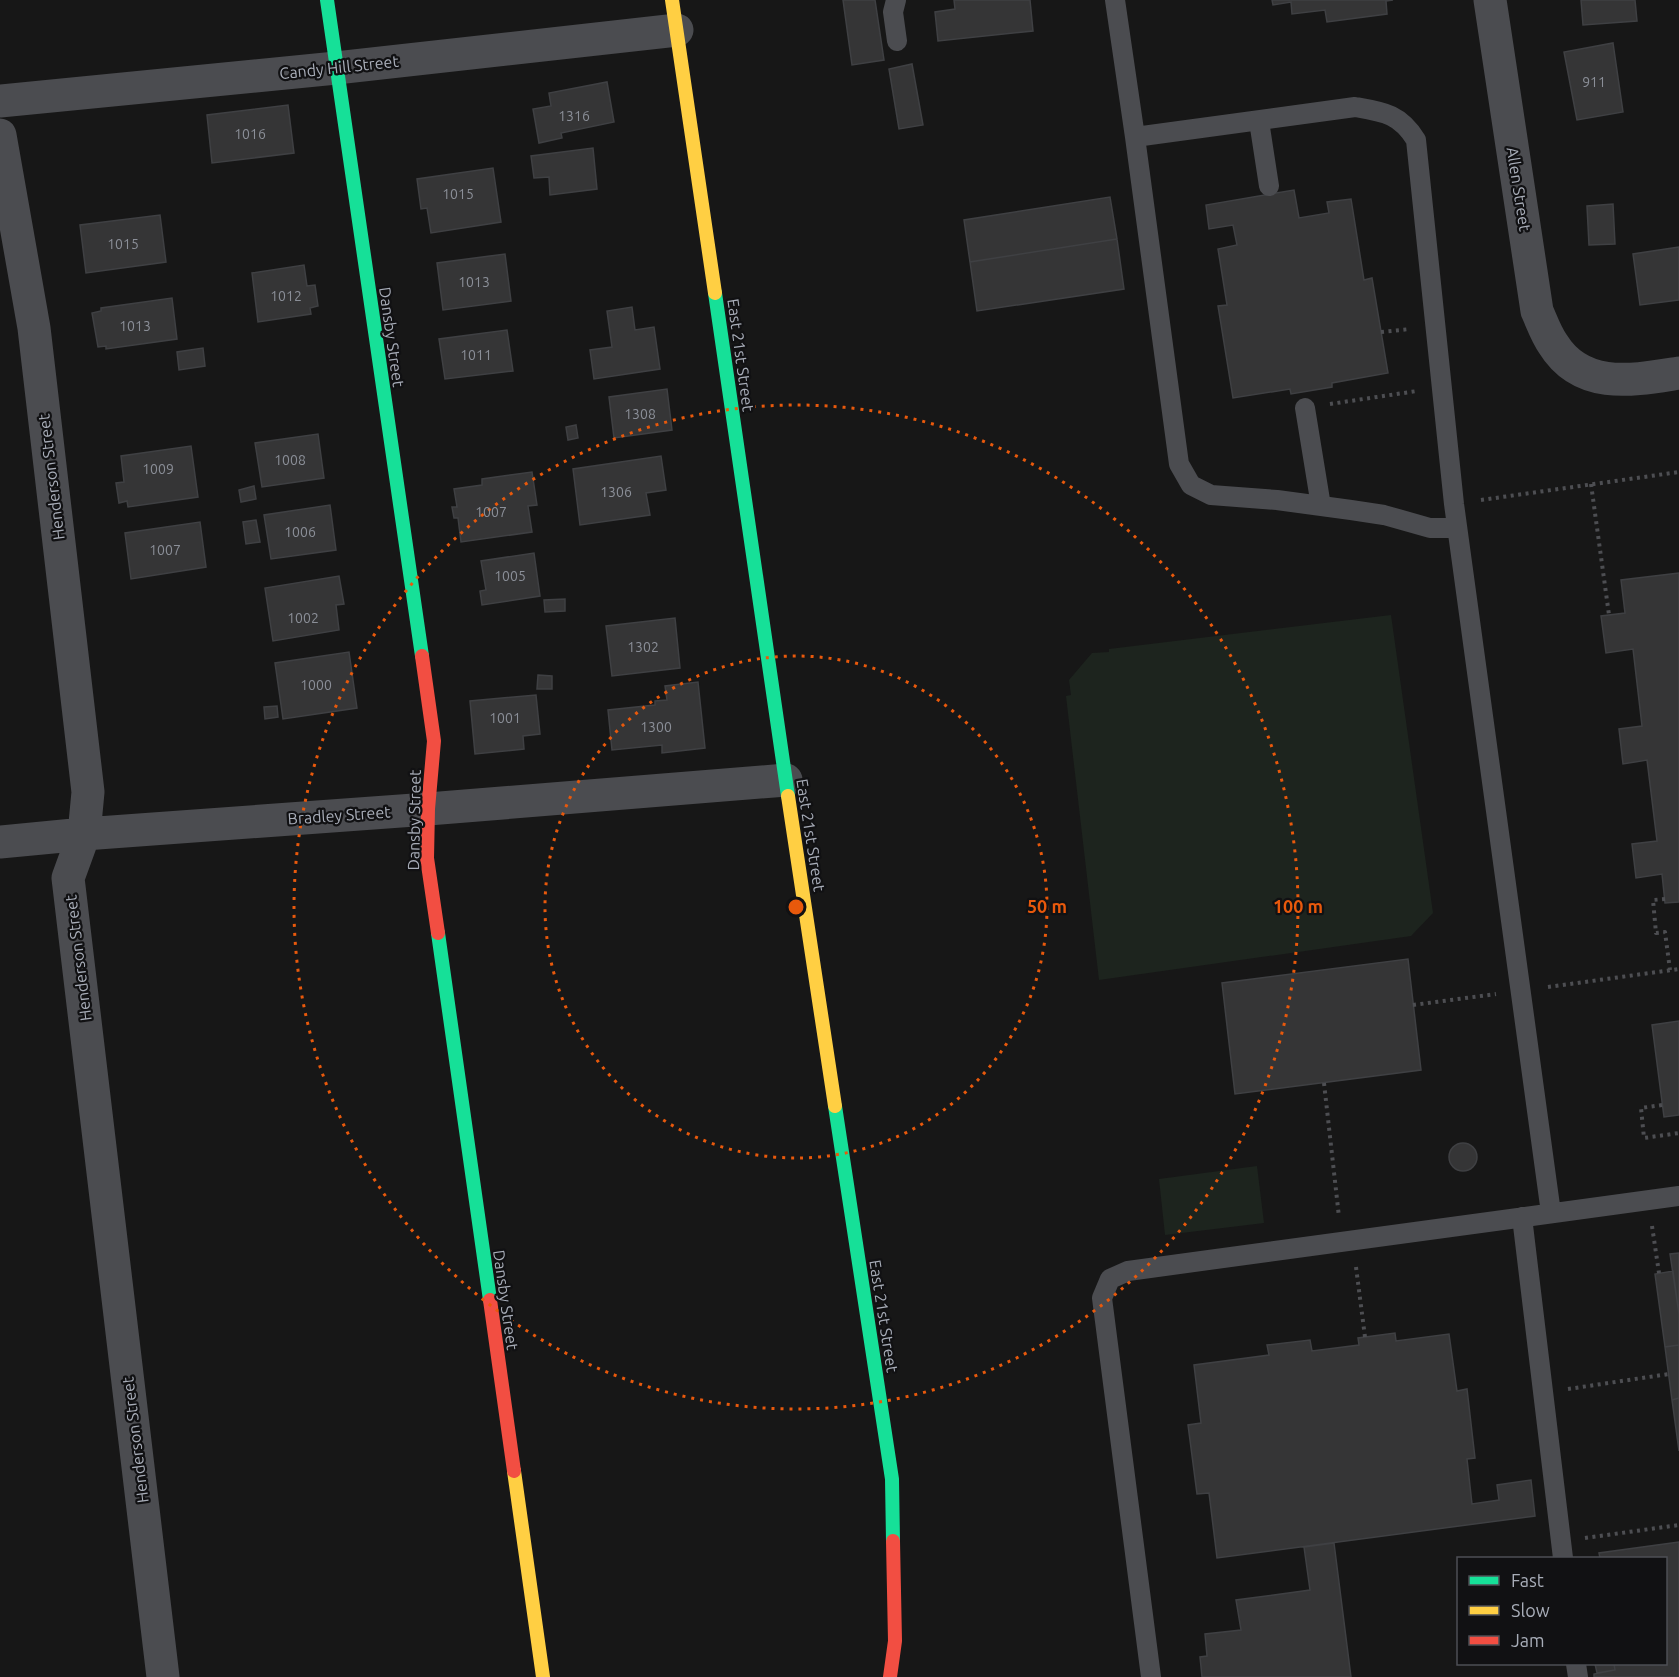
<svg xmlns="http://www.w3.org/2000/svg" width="1679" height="1677" font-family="Ubuntu,sans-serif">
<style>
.green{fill:#1d241e}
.building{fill:#353536;stroke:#3f4043;stroke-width:1.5}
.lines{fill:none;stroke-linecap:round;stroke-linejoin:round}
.path{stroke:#4d4e52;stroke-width:4;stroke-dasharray:3 4.5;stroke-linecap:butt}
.lane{stroke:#4b4c50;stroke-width:20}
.street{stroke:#4b4c50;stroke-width:33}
.fast{stroke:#16e098;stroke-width:14}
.slow{stroke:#ffcf43;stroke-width:14}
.jam{stroke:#f24e42;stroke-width:14}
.ring{fill:none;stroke:#e8590c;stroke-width:3;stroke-dasharray:3 6}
.labels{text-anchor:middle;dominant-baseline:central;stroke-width:4.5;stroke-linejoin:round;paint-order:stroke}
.number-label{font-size:14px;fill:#8b8f98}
.street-label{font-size:16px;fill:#a8adb8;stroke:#111113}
.centre{fill:#e8590c;stroke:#111113;stroke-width:3}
.ring-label{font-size:18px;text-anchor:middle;font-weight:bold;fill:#e8590c;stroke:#111113;stroke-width:4.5;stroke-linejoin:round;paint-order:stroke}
</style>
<rect width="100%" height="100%" fill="#171717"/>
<path class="green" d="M1391,615L1433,913L1411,936L1099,980L1066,696L1071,695L1069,680L1092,653L1109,652V649Z
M1257,1166L1264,1223L1165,1235L1159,1179Z"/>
<path class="building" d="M843,0H875L884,60L852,65Z
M954,0H1030L1033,31L938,41L935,12L955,9Z
M1272,0H1393L1386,1L1387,14L1327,22L1325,10L1292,14L1291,2L1273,5Z
M1581,0H1635L1637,21L1583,25Z
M1613,43L1623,112L1577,120L1564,52Z
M912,64L923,125L899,129L889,69Z
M607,82L614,122L561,133L562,138L539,143L533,109L551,106L549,93Z
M288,105L294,153L212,163L207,115Z
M593,148L597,189L550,195L549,177L534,178L531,156Z
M493,168L501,222L431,233L427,208L421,209L417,179Z
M1294,190L1299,218L1329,213L1327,202L1351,199L1364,280L1372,278L1388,373L1332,383V387L1291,394L1290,389L1233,398L1218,306L1227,305L1218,249L1237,245L1233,225L1209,229L1206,205Z
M1110,197L1117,239L970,262L964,220Z
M1613,204L1615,244L1589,245L1587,206Z
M160,215L166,262L86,273L80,225Z
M1117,239L1124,289L977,311L970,262Z
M1679,247V300L1640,305L1633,254Z
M505,254L511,301L443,310L437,263Z
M304,265L307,286L315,285L318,306L310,308L311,314L258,322L252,273Z
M172,298L177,339L106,349V346L98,347L92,313L101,311V308Z
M632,307L635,330L654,327L660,369L594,379L590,350L612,347L607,311Z
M507,330L513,371L445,379L439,339Z
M203,348L205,366L179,370L177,352Z
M667,389L672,430L614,438L609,397Z
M576,425L578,438L568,440L566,427Z
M318,434L324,478L262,487L255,443Z
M191,446L198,497L128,507L127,501L119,503L116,483L124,482L121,456Z
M661,456L666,490L646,493L650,515L580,525L573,469Z
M532,472L537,505L528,506L532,532L461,542L458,518H454L452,507H457L454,489L482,485V479Z
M254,486L256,499L241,502L239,490Z
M330,505L336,550L271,559L264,515Z
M256,520L260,542L246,544L243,522Z
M200,522L206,567L131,579L125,533Z
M534,553L540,596L482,605L480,591L486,590L481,561Z
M1679,573V902L1665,903L1662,874L1636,878L1632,844L1657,841L1647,760L1623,764L1619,729L1642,726L1633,649L1606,653L1601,616L1625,613L1621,580Z
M339,576L344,604L336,605L339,630L273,641L265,588Z
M565,599V611L545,612L544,600Z
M675,618L680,668L612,676L606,626Z
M349,652L357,708L283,719L275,663Z
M538,675L552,676V689H537Z
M698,682L705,748L662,753V745L612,750L608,710L655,705V701L667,700L665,686Z
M536,695L540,734L523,736L524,749L475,754L470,701Z
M277,706L278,717L265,719L264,707Z
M1408,959L1421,1070L1235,1094L1222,983Z
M1679,1021V1115L1664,1117L1652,1025Z
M1449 1157a14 14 0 1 1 28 0a14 14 0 1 1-28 0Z
M1679,1253V1314L1670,1254Z
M1673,1271L1679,1314V1345L1665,1347L1655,1274Z
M1395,1333L1396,1341L1449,1334L1457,1391L1467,1389L1475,1458L1467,1459L1472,1504L1499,1500L1497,1485L1531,1480L1535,1516L1217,1558L1209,1493L1197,1494L1188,1425L1201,1423L1194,1365L1269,1355L1267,1345L1310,1340L1312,1351L1359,1345L1358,1338Z
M1679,1345V1398L1672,1400L1665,1347Z
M1679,1398V1451L1672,1400Z
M1679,1542V1677H1594V1674L1615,1670L1614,1664H1666V1558H1600L1599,1553Z
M1334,1543L1351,1677H1202L1200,1657L1207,1656L1205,1634L1241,1630L1236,1600L1310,1590L1304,1547Z
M1595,1664H1614L1615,1670L1597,1673Z"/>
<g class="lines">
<path class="path" d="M1381,332L1410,329
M1330,404L1417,391
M1591,484L1609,615
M1481,500L1679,472
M1665,899L1653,900L1656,933L1665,932L1670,970
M1548,987L1679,969
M1413,1005L1496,994
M1324,1083L1339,1217
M1662,1105L1641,1108L1644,1138L1679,1133
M1652,1226L1659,1273
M1356,1267L1365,1337
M1568,1389L1669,1374
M1585,1538L1679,1525"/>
<path class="lane" d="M896,0L893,12L897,41
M1115,0L1135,137L1179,464L1191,485L1211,495L1277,500L1351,510L1384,515L1430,528H1457
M1259,121L1269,186
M1135,137L1355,107C1384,112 1400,114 1416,140L1454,504L1551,1213
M1305,408L1321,506
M1522,1217L1563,1558
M1576,1664L1578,1677
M1151,1677L1102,1298L1110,1279L1128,1271L1679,1196"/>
<path class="street" d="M1490,0L1537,311C1542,322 1546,334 1553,344C1582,391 1634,380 1679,373
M0,101L336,68L677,30
M0,135L34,328L88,792L84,834L68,878L163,1677
M0,842L84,834L428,809L786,780"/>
<path class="fast" d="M327,0L422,656
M715,293L788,796
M438,933L490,1300
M835,1106L892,1479L893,1541"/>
<path class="slow" d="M672,0L715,293
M788,796L835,1106
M514,1471L543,1677"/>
<path class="jam" d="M422,656L434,741L428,809L427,858L438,933
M490,1300L514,1471
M890,1677L895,1641L893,1541"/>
</g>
<g class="ring">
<circle cx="796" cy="907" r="251"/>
<circle cx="796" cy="907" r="502"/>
</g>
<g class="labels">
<g class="number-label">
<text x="1594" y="82">911</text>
<text x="574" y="116">1316</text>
<text x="250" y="134">1016</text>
<text x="458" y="194">1015</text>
<text x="123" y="244">1015</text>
<text x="474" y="282">1013</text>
<text x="286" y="296">1012</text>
<text x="135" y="326">1013</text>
<text x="476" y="355">1011</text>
<text x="640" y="414">1308</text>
<text x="290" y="460">1008</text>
<text x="158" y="469">1009</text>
<text x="616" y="492">1306</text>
<text x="491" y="512">1007</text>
<text x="300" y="532">1006</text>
<text x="165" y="550">1007</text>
<text x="510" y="576">1005</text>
<text x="303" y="618">1002</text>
<text x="643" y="647">1302</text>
<text x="316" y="685">1000</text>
<text x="505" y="718">1001</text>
<text x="656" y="727">1300</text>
</g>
<g class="street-label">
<text transform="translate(339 67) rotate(-6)">Candy Hill Street</text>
<text transform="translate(1519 189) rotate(81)">Allen Street</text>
<text transform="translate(392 337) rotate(82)">Dansby Street</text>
<text transform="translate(741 355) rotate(82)">East 21st Street</text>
<text transform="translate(51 477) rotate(-97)">Henderson Street</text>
<text transform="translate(339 815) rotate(-4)">Bradley Street</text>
<text transform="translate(414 820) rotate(-89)">Dansby Street</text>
<text transform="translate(811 835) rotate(81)">East 21st Street</text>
<text transform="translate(78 958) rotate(-97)">Henderson Street</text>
<text transform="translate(506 1300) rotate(82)">Dansby Street</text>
<text transform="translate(884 1316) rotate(81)">East 21st Street</text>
<text transform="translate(135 1440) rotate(-97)">Henderson Street</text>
</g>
</g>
<circle cx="796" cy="907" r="9" class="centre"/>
<g class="ring-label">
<text x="1047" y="913">50 m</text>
<text x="1298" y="913">100 m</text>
</g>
<rect x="1457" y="1557" width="210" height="108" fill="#111113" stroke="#4d4f55" stroke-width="1.5"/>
<rect x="1469" y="1576" width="30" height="9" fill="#16e098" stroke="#4d4f55" stroke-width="1.5"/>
<text x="1511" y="1587" font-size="18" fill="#a8adb8">Fast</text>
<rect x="1469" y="1606" width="30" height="9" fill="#ffcf43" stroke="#4d4f55" stroke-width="1.5"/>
<text x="1511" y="1617" font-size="18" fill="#a8adb8">Slow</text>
<rect x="1469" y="1636" width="30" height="9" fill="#f24e42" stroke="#4d4f55" stroke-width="1.5"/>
<text x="1511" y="1647" font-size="18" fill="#a8adb8">Jam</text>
</svg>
